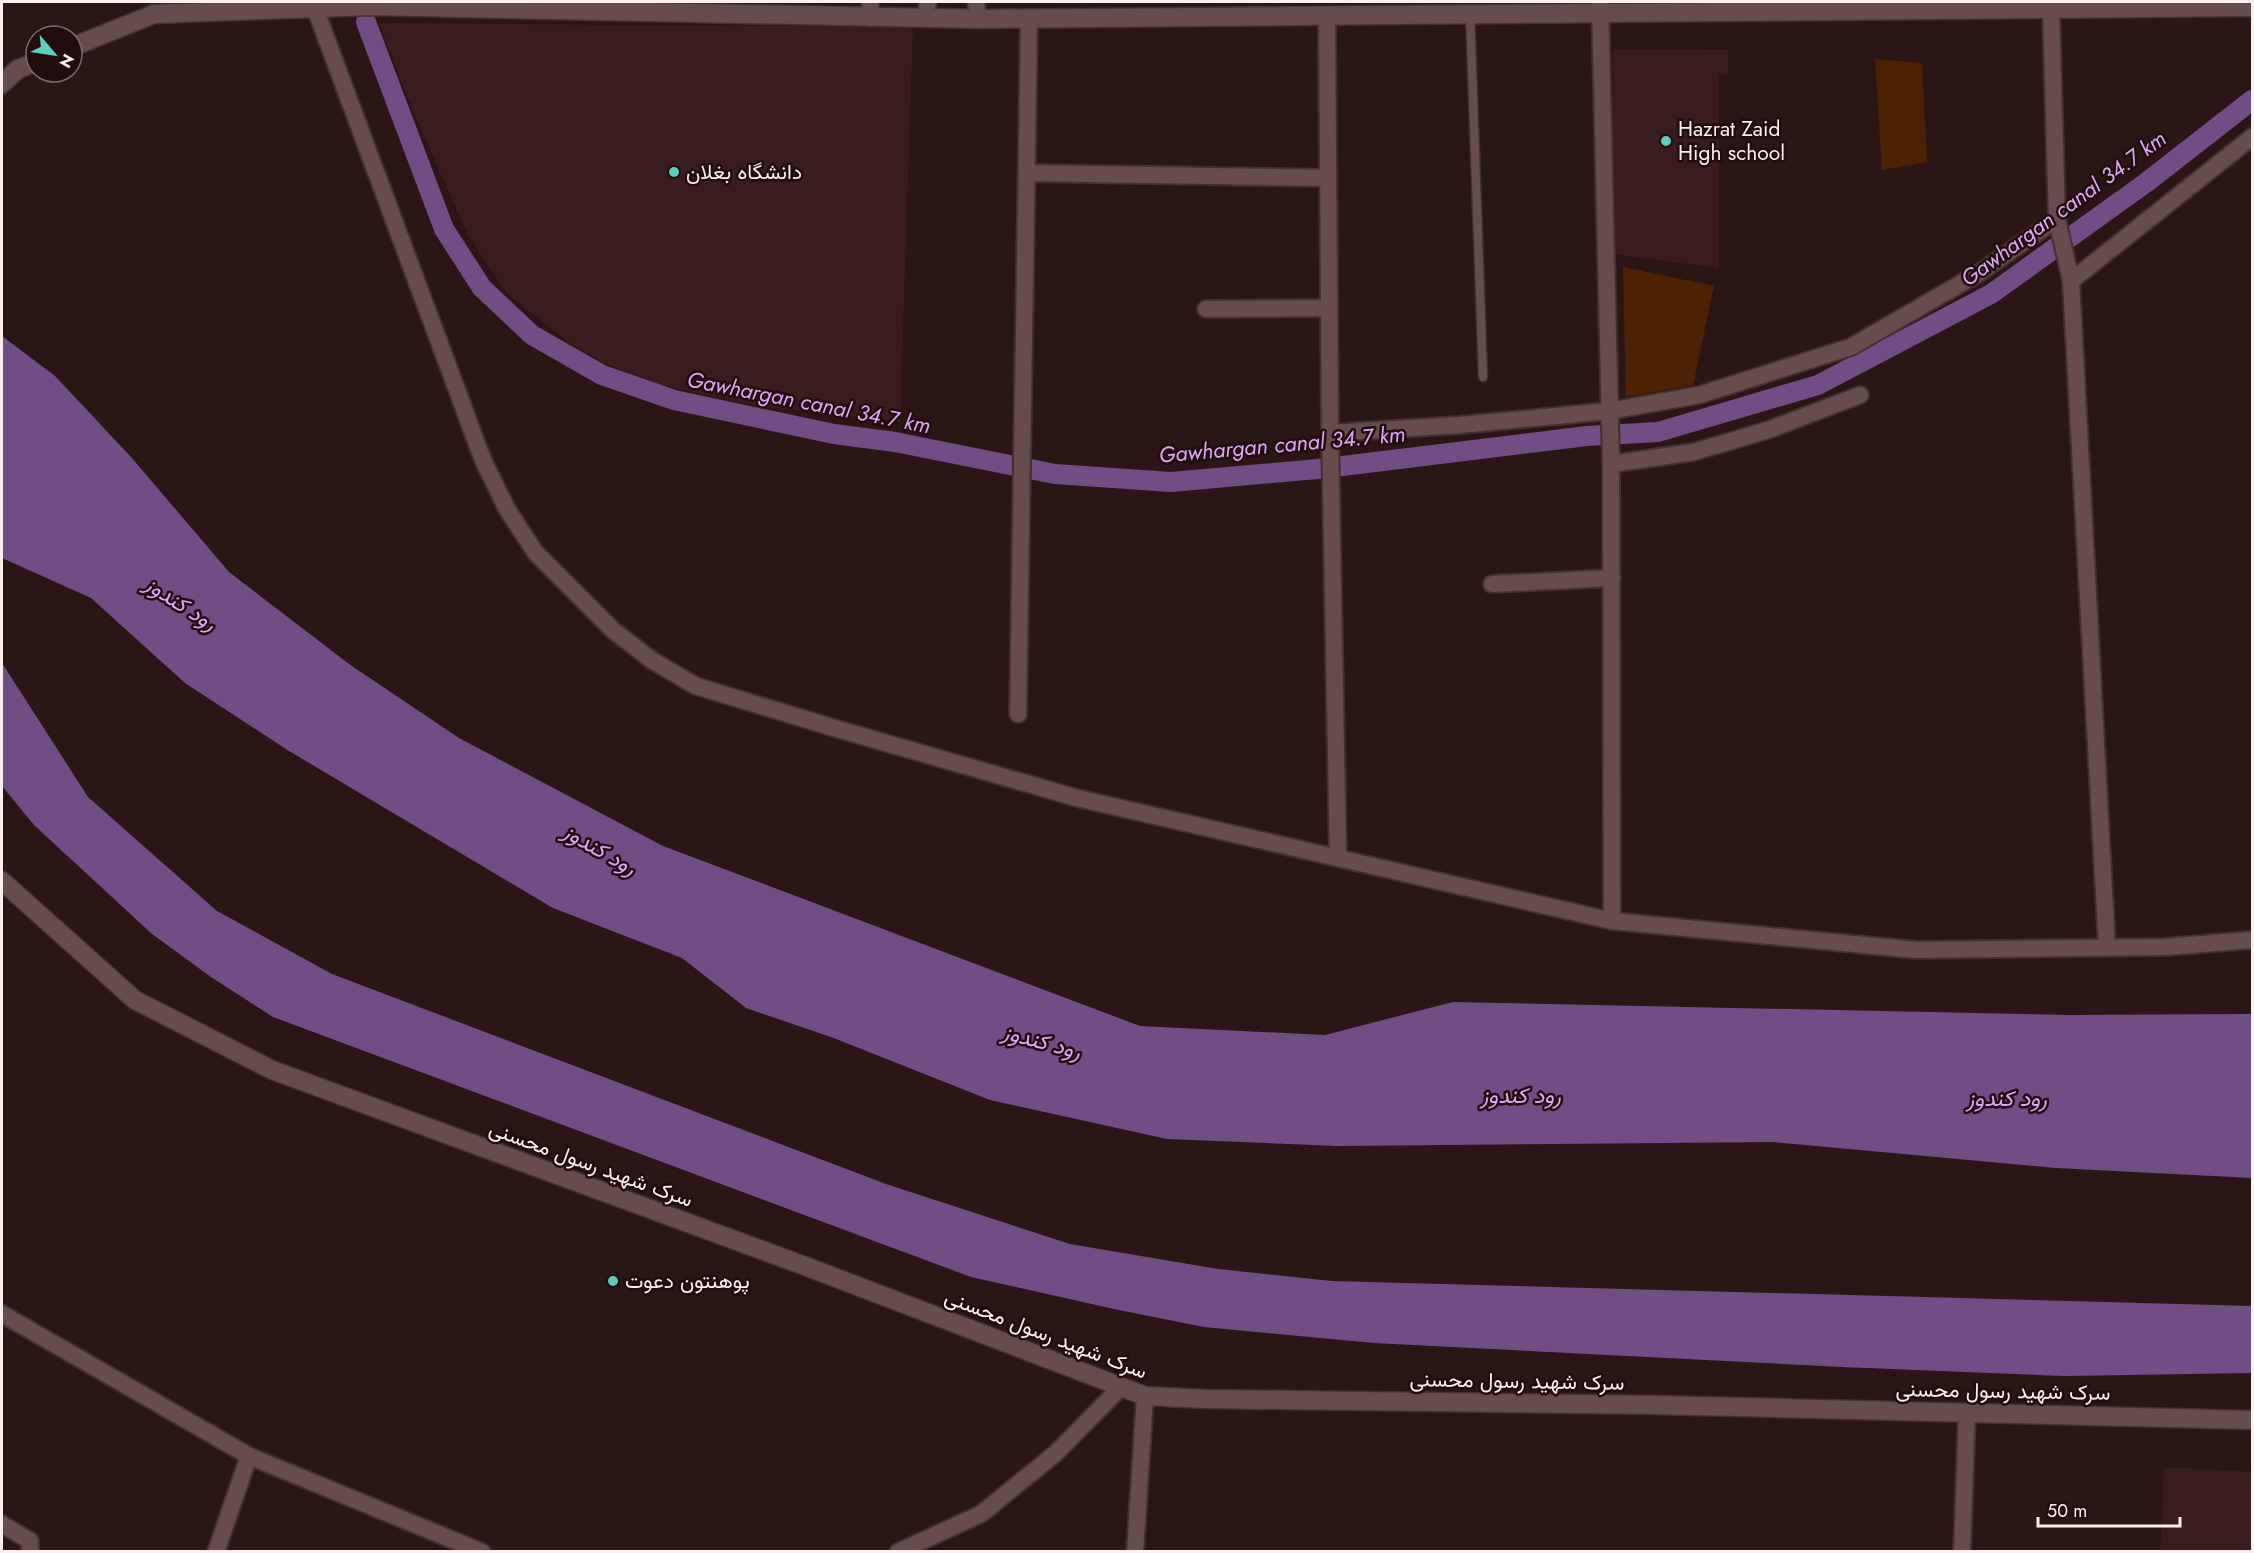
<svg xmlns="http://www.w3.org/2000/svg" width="2254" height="1553" font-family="Jost,Vazirmatn,sans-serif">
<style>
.built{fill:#391d1e}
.water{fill:#714d85}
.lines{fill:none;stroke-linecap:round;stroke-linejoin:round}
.canal{stroke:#714d85;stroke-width:20}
.building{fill:#4d2204}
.service-casing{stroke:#413232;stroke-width:11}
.minor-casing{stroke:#413232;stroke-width:20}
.tertiary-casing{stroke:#413232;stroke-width:21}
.service{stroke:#664c4c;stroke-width:8}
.minor{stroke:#664c4c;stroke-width:16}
.tertiary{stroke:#664c4c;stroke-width:18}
.poi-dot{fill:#5bcebc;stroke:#210d0e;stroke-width:2}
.labels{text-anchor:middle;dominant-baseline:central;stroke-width:5;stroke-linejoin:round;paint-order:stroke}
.poi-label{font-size:21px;fill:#ffefef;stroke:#210d0e;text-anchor:start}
.street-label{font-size:21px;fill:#ffefef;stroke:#210d0e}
.water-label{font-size:22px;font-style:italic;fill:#dba7f9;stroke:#210d0e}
</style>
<rect width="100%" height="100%" fill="#2b1616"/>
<path class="built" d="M379,23L913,27L900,422L760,406L646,382L603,362L568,342L507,294L467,233L413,111Z
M1613,49L1728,50V74L1719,75V268L1611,254Z
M2164,1467L2252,1472V1551H2160Z"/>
<path class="water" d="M2,336L55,376L131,457L229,572L349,664L459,738L663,846L1140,1026L1325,1035L1453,1002L2070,1015L2252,1014V1178L2056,1168L1773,1142L1337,1146L1167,1139L990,1100L831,1037L746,1008L682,958L553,908L289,751L185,683L91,598L2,558Z
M2,663L88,797L217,911L332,974L886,1184L1070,1244L1218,1269L1332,1281L2252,1306V1373L2064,1376L1842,1367L1374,1343L1204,1327L1114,1309L971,1277L273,1017L211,977L152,934L34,825L2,786Z"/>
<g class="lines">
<path class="canal" d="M366,22L444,229L482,288L532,335L602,375L674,400L834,434L895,442L1055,474L1171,482L1318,469L1587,436L1658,432L1818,385L1991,294L2147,182L2252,100"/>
</g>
<path class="building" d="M1875,59L1922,63L1927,162L1882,170Z
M1623,267L1714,286L1693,385L1626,397Z"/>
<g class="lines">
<g class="service-casing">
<path id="service" d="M1470,13L1483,377"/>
</g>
<g class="minor-casing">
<path id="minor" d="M870,2L871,18
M976,2L978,19
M1600,2L1611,464L1612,921L1917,950L2164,947L2252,940
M315,8L483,460L507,509L535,552L614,631L653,661L696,686L841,730L1077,798L1612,921
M2051,9L2057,219L2071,281L2107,948
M1327,16L1330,433L1338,857
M925,18L928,2
M1027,173L1328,178
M2071,281L2252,137
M1206,309L1329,308
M1330,433L1460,425L1609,411L1699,395L1851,347L1979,273L2057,219
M1611,464L1694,452L1768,430L1860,395
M1492,584L1612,578
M1018,714L1029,18
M2,1314L249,1456L482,1552
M2,1524L30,1541V1552
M216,1552L249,1456
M898,1552L981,1514L1056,1453L1121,1387
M1135,1552L1145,1396
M1962,1552L1967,1413"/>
</g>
<g class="tertiary-casing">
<path id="tertiary" d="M72,47L154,14L372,6L978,19L2252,7
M2,84L18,69L36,62
M2,881L135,1000L272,1070L805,1266L1145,1396L1206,1399L1656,1405L2252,1420"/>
</g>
<use href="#service" class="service"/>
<use href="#minor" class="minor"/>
<use href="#tertiary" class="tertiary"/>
</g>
<g class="poi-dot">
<circle cx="1666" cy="141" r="6"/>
<circle cx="674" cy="172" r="6"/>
<circle cx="613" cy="1281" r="6"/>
</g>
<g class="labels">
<g class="poi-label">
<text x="1678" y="129">Hazrat Zaid<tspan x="1678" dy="24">High school</tspan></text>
<text x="686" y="172">دانشگاه بغلان</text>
<text x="625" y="1281">پوهنتون دعوت</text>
</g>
<g class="street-label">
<text transform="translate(591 1164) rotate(20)">سرک شهید رسول محسنی</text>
<text transform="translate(1046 1334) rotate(21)">سرک شهید رسول محسنی</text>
<text transform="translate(1517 1381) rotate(1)">سرک شهید رسول محسنی</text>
<text transform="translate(2003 1391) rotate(1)">سرک شهید رسول محسنی</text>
</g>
<g class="water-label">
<text transform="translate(2063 208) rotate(-36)">Gawhargan canal 34.7 km</text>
<text transform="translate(809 402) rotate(11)">Gawhargan canal 34.7 km</text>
<text transform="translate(1282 444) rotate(-5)">Gawhargan canal 34.7 km</text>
<text transform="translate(181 603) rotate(33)">رود کندوز</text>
<text transform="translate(600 849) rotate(30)">رود کندوز</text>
<text transform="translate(1042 1041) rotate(15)">رود کندوز</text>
<text x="1521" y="1095">رود کندوز</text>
<text x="2007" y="1098">رود کندوز</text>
</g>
</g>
<rect width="2254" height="1553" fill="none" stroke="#ffefef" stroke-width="6"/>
<g transform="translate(54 54) rotate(119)"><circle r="28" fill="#210d0e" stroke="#7a6768" stroke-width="1.5"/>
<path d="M0-4.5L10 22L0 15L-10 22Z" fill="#5bcebc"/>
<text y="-9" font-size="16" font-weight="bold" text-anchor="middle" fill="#ffefef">N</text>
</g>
<path d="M2038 1517v9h142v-9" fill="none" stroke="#ffefef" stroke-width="3"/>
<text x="2047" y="1517" font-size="18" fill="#ffefef" stroke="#210d0e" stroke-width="4.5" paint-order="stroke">50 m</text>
</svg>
